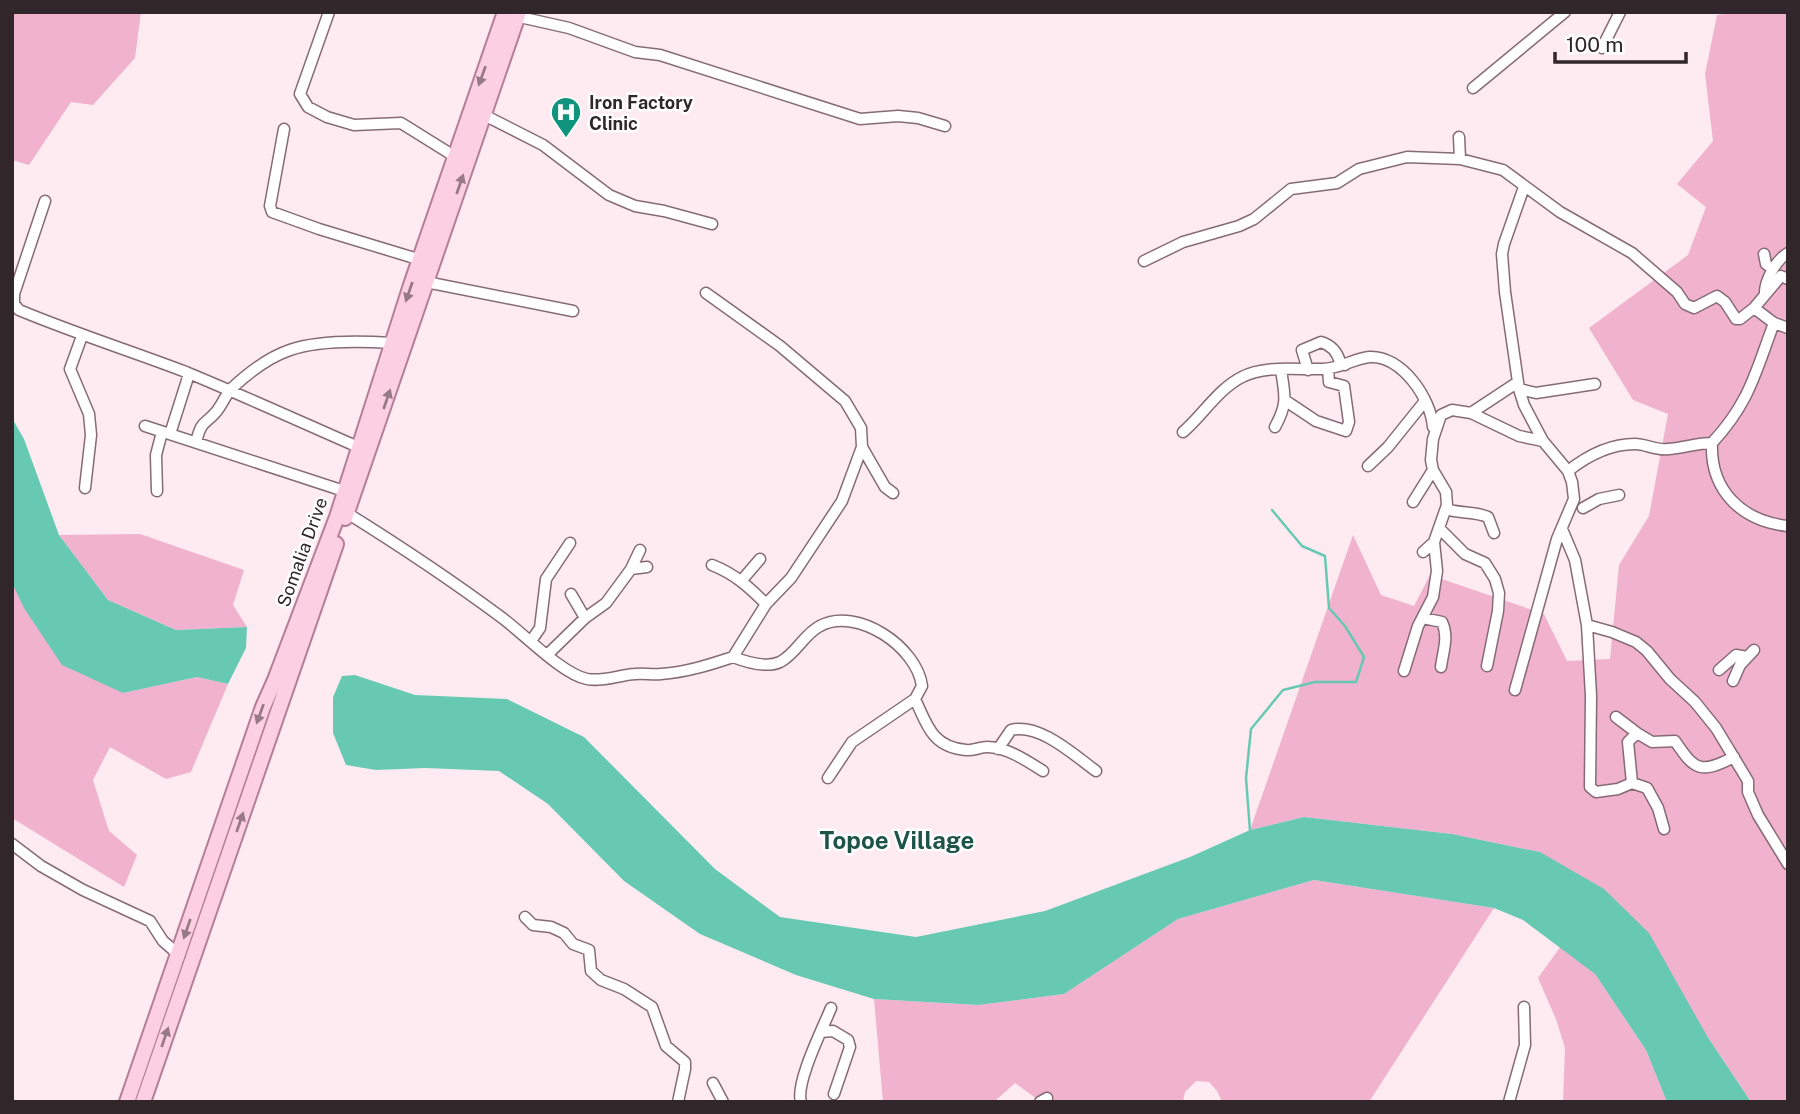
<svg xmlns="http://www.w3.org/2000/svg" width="1800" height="1114" font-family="'Public Sans',sans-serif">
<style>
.green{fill:#f1b2cd}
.water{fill:#67c9b2}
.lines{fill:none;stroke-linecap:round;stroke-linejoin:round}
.stream{stroke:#67c9b2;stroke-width:2.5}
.street-casing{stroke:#866b77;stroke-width:13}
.primary-casing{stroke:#b47f96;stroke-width:18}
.street{stroke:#fff;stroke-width:10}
.primary{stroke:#fdcfe3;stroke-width:14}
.oneway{fill:#977a86}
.labels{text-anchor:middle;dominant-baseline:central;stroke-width:5;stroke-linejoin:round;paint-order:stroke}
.poi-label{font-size:18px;font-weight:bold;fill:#31262a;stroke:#fff;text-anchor:start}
.street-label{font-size:18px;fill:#31262a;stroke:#fff}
.district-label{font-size:24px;font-weight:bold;fill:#1e5348;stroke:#fff}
</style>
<rect width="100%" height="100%" fill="#feebf2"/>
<path class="green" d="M12,12H141L135,58L93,105L71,102L29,165L12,160Z
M1739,12H1788V1102H1751L1707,1036L1540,852L1452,834L1304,817L1250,830L1353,535L1381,595L1414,606L1430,575L1544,614L1567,661L1610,659L1619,565L1649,516L1668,414L1633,400L1589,328L1688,255L1706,207L1677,184L1713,141L1705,74L1717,15Z
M140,534L244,570L233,605L247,627L176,630L108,600L59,535Z
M12,583L123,693L197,677L228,684L191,772L166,779L110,747L93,780L109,831L137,855L124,887L12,818Z
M1314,880L1494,908L1369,1102H1222L1217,1091L1209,1082L1196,1081L1185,1092L1183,1102H1041L1015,1083L994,1102H883L874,999L978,1005L1064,994L1178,919Z
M1561,946L1595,974L1646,1050L1667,1102H1563L1565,1048L1556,1019L1538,978Z"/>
<path class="water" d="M12,418L24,439L59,535L108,600L176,630L247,627L246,648L228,684L197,677L123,693L62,665L24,608L12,583Z
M355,675L415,695L507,699L584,737L715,869L780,917L916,937L1045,911L1190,857L1250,830L1304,817L1452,834L1540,852L1604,889L1649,933L1707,1036L1751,1102H1667L1646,1050L1595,974L1523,920L1494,908L1314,880L1178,919L1064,994L978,1005L874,999L796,975L700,934L624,881L548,804L499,771L425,768L376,770L346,765L333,733V697L342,676Z"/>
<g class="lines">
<path class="stream" d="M1250,831L1246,778L1251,729L1283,690L1315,682H1356L1364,657L1345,626L1329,608L1325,556L1302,546L1272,510"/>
<g class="street-casing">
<path id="street" d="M329,12L300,94L308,107L327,117L354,125L401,123L454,156
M511,15L569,28L635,52L660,55L860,119L898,116L918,118L945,126
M1602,48L1620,12
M1473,88L1565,12
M484,115L543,145L609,195L635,206L664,211L712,224
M284,129L270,206L272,212L319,229L421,260
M1459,137L1460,159
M1524,187L1504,244L1502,254L1505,292L1519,389L1524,405L1543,441
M45,201L14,294V304L19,310C74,333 131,351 186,372C244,396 301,422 358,447
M1764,254L1766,264L1773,269
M1144,261L1183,242L1239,226L1254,219L1291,189L1337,183L1359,169L1407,157L1460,159L1503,170L1560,212L1632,253L1677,292L1685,304L1694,308L1717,296L1725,302L1736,319H1740L1754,308L1781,276L1788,279
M426,282L573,311
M706,293L780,346L845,401L861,428L862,447L842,501L791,578L766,604L733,657
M1765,295C1764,281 1776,260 1788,253
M1754,308L1774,323L1788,328
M82,336L70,369L89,414L91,435L85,488
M1308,370L1302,350L1321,342C1331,345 1337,351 1340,362L1345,365
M1519,389L1536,393L1595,384
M1286,401L1316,421L1346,431L1349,422L1344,386L1329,382L1328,369
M1471,413L1518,382
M145,426L344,491
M1275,427C1288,403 1285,396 1281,370
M1183,432C1203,415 1218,389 1242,377C1265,365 1297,370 1322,369C1339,369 1353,359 1369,357C1402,355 1431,399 1433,427
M170,434L189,374
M196,442C202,419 204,426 216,412C222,405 225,396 231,389C247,374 269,357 290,350C318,340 362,341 392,343
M1712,443C1710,490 1741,521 1788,526
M862,447L885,487L893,493
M1368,466L1388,447L1425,401
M1568,471C1587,456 1610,444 1635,444C1646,444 1657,451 1668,449C1683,448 1697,443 1712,443C1750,402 1755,373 1774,323
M157,491L156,455L162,432
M1413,502L1433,470
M1583,508L1599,499L1619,495
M1446,509C1461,514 1474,511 1488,517L1494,533
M347,513C400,546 451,580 501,617C523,633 562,674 587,679C603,682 619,675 635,674C644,673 652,675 661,674C687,672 709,665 733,657C746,662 767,668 780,662C796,654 804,634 820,626C857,606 917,647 922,686L915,699L852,742L828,778
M1440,529L1465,554L1485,563L1495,579L1499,593L1498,611L1487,666
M1562,529L1575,560L1587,625L1612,632L1636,642L1647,651L1670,679L1695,702L1716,728L1748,781V792L1758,815L1788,864
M1423,552L1434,542
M712,565C735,574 749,587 766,604
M631,569L640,550
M742,580L760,559
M571,594L585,618
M1423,618L1442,622C1449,637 1443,651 1441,667
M1587,625L1591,696L1590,787L1596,792L1618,789L1632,783L1628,742L1637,733L1616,717
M531,641L540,628L546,579L570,543
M547,655L585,618L606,603L631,569L647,567
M1719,670L1736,655L1747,657
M1404,671L1418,626L1433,597L1437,571L1434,542L1447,505L1446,492L1433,470L1431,460L1433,439L1441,415L1452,410L1471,413L1519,436L1543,441L1568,471L1572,482L1574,499L1557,539L1515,690
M1733,681L1740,665L1754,650
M915,699C927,725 932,747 966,750C973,751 980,747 987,747C1007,747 1027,761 1043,771
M1637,733L1652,742L1675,741C1695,771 1701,774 1734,757
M998,749L1011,730C1040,723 1074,755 1096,771
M1632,783L1647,788L1658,808L1664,829
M12,844L41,866L83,890L150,921L163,941L178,954
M525,917L533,925L551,927L564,933L573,944L589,950L591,971L601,980L624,989L652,1007L666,1046L685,1062V1069L678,1102
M821,1032L833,1031L848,1040L850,1047L834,1094
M713,1083L723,1102
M801,1102C795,1083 823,1028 831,1008
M1040,1102L1047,1098
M1509,1102L1525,1045L1524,1007"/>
</g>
<g class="primary-casing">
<path id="primary" d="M345,518L519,12
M127,1102L263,707L275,680L337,517L411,285L505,12
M143,1102L336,544"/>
</g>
<use href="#street" class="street"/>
<use href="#primary" class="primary"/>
</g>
<defs><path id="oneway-solid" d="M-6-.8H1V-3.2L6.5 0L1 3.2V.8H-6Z" transform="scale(1.75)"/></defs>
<g class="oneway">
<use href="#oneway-solid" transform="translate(482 76) rotate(110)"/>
<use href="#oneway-solid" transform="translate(460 184) rotate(-71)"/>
<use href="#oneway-solid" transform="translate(409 292) rotate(109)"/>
<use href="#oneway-solid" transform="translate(387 399) rotate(-71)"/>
<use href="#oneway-solid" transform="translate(260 714) rotate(110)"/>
<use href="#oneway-solid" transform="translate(240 822) rotate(-71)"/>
<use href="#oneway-solid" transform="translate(187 929) rotate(109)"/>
<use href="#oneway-solid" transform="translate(165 1037) rotate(-71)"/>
</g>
<defs>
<g id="hospital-pin" transform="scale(1.575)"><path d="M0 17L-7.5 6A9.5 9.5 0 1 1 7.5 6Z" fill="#11947e" stroke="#fff"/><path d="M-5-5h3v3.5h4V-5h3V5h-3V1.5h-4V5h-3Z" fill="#fff"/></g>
</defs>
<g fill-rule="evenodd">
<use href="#hospital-pin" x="566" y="112"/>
</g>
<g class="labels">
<g class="poi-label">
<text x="589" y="102">Iron Factory<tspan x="589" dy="21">Clinic</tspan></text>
</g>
<g class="street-label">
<text transform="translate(302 552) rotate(-70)">Somalia Drive</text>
</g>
<g class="district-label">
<text x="897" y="840">Topoe Village</text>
</g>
</g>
<rect width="1800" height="1114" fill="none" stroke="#31262a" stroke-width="28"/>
<path d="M1555 52v10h131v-10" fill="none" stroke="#31262a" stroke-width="3.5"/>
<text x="1566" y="52" font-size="21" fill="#31262a" stroke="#ffffff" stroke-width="5" paint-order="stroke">100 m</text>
</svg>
